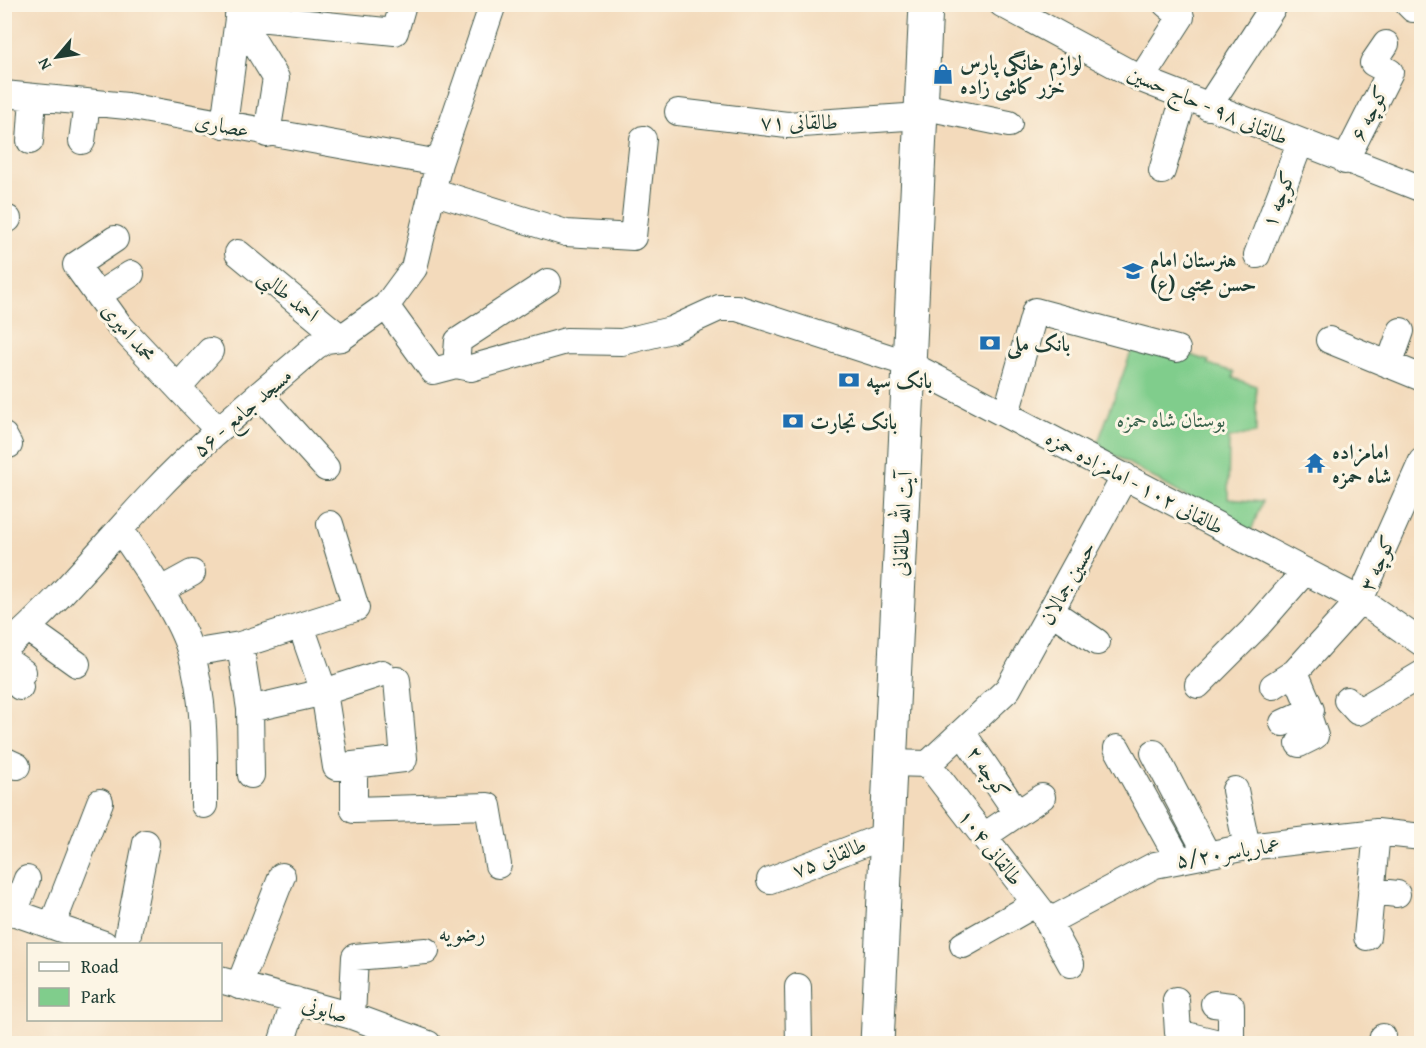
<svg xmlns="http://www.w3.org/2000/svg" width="1426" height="1048" font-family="'Gentium Book Plus',Amiri,serif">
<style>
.green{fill:#80cd8c;stroke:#508560;stroke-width:1.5}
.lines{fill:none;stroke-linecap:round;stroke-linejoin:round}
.minor-casing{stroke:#3f5548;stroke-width:28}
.major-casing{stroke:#3f5548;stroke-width:35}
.minor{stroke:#fff;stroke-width:26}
.major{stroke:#fff;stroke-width:33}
.labels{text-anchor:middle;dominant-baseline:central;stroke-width:6;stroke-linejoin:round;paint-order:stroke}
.poi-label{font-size:21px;font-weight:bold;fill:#1f3d34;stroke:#fcf5e5;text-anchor:start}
.street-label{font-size:21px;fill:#1f3d34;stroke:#fcf5e5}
.park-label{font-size:21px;fill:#37614a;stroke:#fcf5e5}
.neighbourhood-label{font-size:22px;fill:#1f3d34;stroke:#fcf5e5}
</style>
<rect width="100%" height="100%" fill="#fcf5e5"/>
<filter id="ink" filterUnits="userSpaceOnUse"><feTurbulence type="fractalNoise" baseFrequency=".0167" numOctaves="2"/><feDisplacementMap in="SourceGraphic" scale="12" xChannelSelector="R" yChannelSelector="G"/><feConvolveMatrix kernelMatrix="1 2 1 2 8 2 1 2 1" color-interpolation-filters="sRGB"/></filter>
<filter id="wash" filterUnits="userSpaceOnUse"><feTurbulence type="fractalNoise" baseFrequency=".008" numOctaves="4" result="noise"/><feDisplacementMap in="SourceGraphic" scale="24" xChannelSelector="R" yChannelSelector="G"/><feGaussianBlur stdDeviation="1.35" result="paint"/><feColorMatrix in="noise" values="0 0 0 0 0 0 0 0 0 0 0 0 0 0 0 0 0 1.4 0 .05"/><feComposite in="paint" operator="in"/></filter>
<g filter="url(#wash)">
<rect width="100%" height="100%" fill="#f3dabb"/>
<path class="green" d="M1134,344L1180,352L1209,361L1208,364L1234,372L1233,378L1256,386V433L1229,438L1228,499L1262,502L1250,534L1097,445Z"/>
</g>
<g filter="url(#ink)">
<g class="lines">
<g class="minor-casing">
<path id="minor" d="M1002,4L1141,79L1422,189
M1408,4L1413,9L1416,4
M238,16L395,32L403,4
M238,16L276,78L267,134
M1141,79L1181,17L1166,4
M4,94L127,106L439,163
M921,106L1009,124
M1208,107L1275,4
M678,112L787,125L921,116
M224,125L239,11
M30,141L33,98
M82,141L87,103
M1345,161L1390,72L1373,63L1386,44
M1162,171L1184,98
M432,191L566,233L633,237L643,139
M4,219H8
M115,239L76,265L120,326L218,430
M238,253L341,338
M1257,255L1300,143
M98,295L131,274
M386,306L433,371L456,365L471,368L566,341L622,342L671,330L719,308H737L909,364L1360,600L1422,643
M1329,340L1422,378
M456,365L458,341L548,282
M1389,365L1401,331
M178,387L210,351
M260,395L326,468
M1006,414L1035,311L1177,349
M4,436L9,445
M120,529C143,564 179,613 191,653C206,703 204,755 204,805
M161,590L192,573
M1052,612L1097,642
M301,626L324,692L336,767L404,759L397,680
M28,629L77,664
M240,645L250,709L251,775
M4,649C59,602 104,545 153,493C203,440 261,394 316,346L326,340L341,338L386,306L414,268L439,163L493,4
M191,653L240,645L356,608L330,524
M4,659L23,672L17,680L20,687
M1198,685L1259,624L1305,571
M1273,686L1295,672L1360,600L1422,461
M1347,700L1358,712L1422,674
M250,709L324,692L382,673
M1283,723L1311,710L1295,672
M962,732L1017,813
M1299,744L1315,736L1307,712
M1117,748L1179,860
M1154,753L1207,854
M4,760L17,766
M890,763L928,764L1043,913L1071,964
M928,764L1008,689L1125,476
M354,767V810L488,806L498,865
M1235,790L1247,847
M984,836L1042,797
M770,880L887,835
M1371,891L1397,894
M4,909L104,944
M14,913L27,879
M1048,922L1155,865L1247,847L1377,832L1422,837
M52,926L100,802
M1367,937L1377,832
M126,944L146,843
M963,945L1035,904
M220,980L352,1016L428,1044
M239,986L282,876
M798,987L799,1044
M1176,1000L1178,1033L1223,1044
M1214,1004L1231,1006V1044
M352,1016L355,957L426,951
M281,1044L295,1000
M1381,1044L1383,1037"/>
</g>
<g class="major-casing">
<path id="major" d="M877,1044L926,4"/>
</g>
<use href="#minor" class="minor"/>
<use href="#major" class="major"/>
</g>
</g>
<defs>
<g id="shop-bare" transform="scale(1.62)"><path d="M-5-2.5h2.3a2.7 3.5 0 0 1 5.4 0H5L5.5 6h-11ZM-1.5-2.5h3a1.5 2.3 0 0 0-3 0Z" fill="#1f6fb2" stroke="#fcf5e5" stroke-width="2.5" paint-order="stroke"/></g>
<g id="school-bare" transform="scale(1.62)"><path d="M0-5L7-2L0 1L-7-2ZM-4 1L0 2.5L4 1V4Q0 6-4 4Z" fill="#1f6fb2" stroke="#fcf5e5" stroke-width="2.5" paint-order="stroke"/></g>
<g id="bank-bare" transform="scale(1.62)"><path d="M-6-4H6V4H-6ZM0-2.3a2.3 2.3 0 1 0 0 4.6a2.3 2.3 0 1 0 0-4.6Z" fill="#1f6fb2" stroke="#fcf5e5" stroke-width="2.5" paint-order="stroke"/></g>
<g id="temple-bare" transform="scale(1.62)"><path d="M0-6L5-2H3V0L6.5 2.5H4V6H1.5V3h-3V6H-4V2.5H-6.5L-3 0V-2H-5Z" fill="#1f6fb2" stroke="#fcf5e5" stroke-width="2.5" paint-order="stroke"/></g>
</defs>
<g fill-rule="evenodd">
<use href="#shop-bare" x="943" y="74"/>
<use href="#school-bare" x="1133" y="271"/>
<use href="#bank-bare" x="990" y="343"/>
<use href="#bank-bare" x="849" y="380"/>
<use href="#bank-bare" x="793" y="421"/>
<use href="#temple-bare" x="1315" y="463"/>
</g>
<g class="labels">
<g class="poi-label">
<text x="960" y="62">لوازم خانگی پارس<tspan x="960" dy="24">خزر کاشی زاده</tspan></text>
<text x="1150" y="259">هنرستان امام<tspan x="1150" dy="24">حسن مجتبی (ع)</tspan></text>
<text x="1007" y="343">بانک ملی</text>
<text x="866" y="380">بانک سپه</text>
<text x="810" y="421">بانک تجارت</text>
<text x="1332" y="451">امامزاده<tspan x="1332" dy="24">شاه حمزه</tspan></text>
</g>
<g class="street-label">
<text transform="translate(1208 105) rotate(23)">طالقانی ۹۸ - حاج حسین</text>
<text transform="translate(1369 113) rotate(-63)">کوچه ۶</text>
<text x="799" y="121">طالقانی ۷۱</text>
<text transform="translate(222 125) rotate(11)">عصاری</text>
<text transform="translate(1278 199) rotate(-69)">کوچه ۱</text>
<text transform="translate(289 295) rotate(39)">احمد طالبی</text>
<text transform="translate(129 332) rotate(50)">محمد امیری</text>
<text transform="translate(242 412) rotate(-41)">۵۶ - مسجد جامع</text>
<text transform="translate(1135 482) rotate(28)">طالقانی ۱۰۲ - امامزاده حمزه</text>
<text transform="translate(902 524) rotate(-87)">آیت الله طالقانی</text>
<text transform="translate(1377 563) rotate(-66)">کوچه ۳</text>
<text transform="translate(1067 583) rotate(-61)">حسین جمالان</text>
<text transform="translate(989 772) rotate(56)">کوچه ۲</text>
<text transform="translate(991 847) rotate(52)">طالقانی ۱۰۴</text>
<text transform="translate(1228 852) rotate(-9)">عماریاسر۵/۲۰</text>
<text transform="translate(829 857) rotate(-21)">طالقانی ۷۵</text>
<text transform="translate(325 1009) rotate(16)">صابونی</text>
</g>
<g class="park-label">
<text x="1171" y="419">بوستان شاه حمزه</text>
</g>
<g class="neighbourhood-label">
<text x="462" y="933">رضویه</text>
</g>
</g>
<rect width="1426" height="1048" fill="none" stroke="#fcf5e5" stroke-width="24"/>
<rect x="27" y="943" width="195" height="78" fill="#fcf5e5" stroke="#a4ab9e" stroke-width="1.5"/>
<rect x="39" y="962" width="30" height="9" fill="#ffffff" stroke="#a4ab9e" stroke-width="1.5"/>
<text x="81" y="973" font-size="18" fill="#1f3d34">Road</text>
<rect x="39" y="988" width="30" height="18" fill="#80cd8c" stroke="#a4ab9e" stroke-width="1.5"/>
<text x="81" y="1003" font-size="18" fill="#1f3d34">Park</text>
<g transform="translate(57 57) rotate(241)" stroke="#fcf5e5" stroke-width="4.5" paint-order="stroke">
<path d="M0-4.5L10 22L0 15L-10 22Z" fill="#1f3d34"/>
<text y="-9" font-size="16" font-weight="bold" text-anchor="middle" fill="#1f3d34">N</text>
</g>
</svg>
